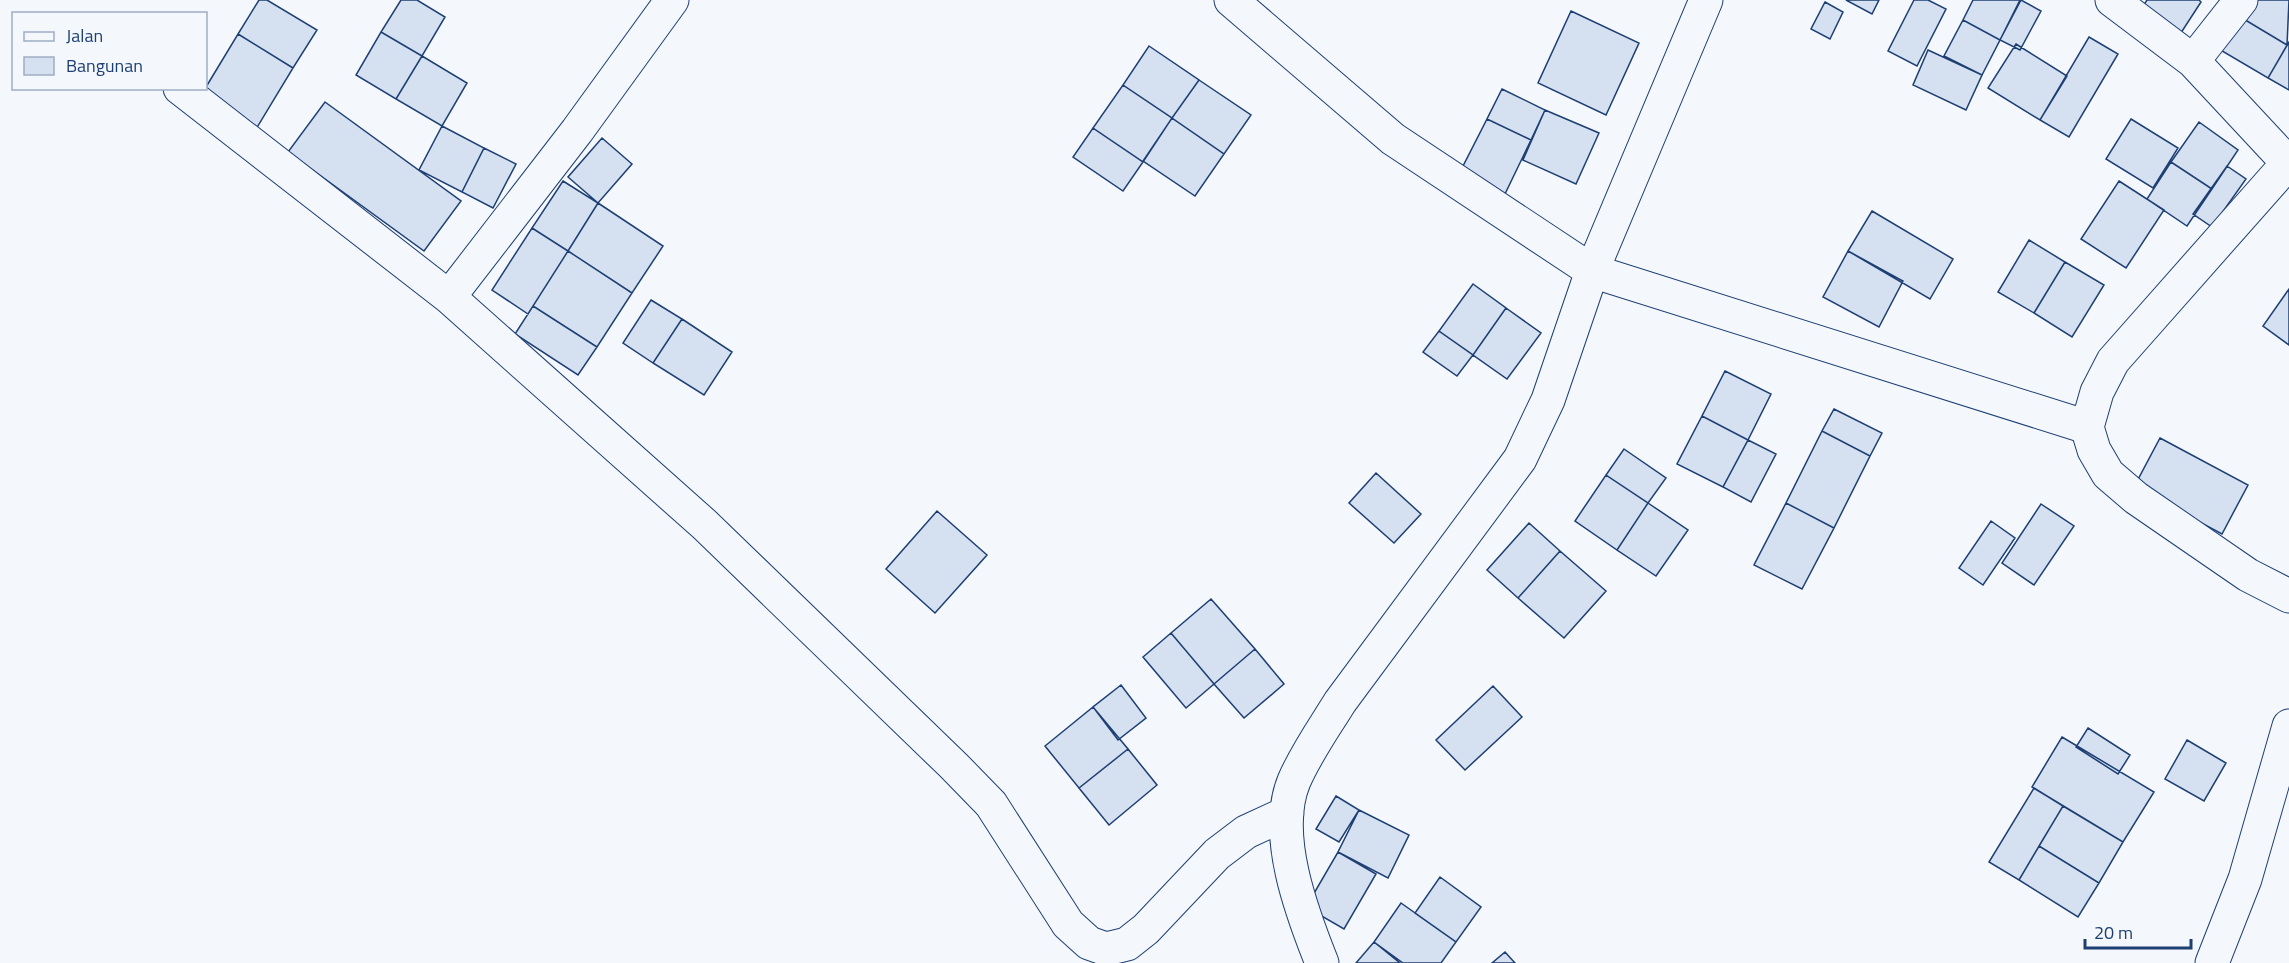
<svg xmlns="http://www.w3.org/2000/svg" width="2289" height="963" font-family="'Titillium Web',sans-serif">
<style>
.building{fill:#d5e0f0;stroke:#1d3f73;stroke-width:1.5}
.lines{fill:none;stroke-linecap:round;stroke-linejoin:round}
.minor-casing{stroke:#1d3f73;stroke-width:35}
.minor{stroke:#f4f7fb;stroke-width:33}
</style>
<rect width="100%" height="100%" fill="#f4f7fb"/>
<path class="building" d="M259,0H267L317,30L293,68L238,34Z
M401,0H417L445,17L422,56L381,32Z
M1846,0H1879L1872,14Z
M1914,0H1928L1946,9L1917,66L1888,51Z
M1973,0H2020L2000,40L1963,20Z
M2021,0L2041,11L2020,50L2000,40Z
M2147,0H2199L2201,2L2177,39L2138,14Z
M2246,0H2289L2287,45L2237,15Z
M1825,2L1843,12L1830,39L1811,29Z
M1571,11L1639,43L1606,115L1538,83Z
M2237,15L2287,45L2268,78L2217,48Z
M1963,20L2000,40L1982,75L1944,56Z
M381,32L422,56L396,99L356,75Z
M238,34L293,68L253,134L206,87Z
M2089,37L2118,54L2069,137L2040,120Z
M2289,42V90L2268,78Z
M2016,44L2067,76L2040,120L1988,88Z
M1149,46L1199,80L1172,118L1123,85Z
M1928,50L1982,75L1966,110L1913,85Z
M422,56L467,83L442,126L396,99Z
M1199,80L1251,115L1224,154L1172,118Z
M1123,85L1172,118L1143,162L1093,128Z
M1502,89L1545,110L1531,140L1487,119Z
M325,102L461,201L424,251L288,152Z
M1545,110L1599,133L1576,184L1523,160Z
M1172,118L1224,154L1195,196L1143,161Z
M1487,119L1531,140L1504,196L1459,174Z
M2131,119L2178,148L2153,188L2106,159Z
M2199,122L2238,150L2212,189L2171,162Z
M442,126L484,148L462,192L419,170Z
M1093,128L1143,162L1123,191L1073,157Z
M602,138L632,164L598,203L568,177Z
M484,148L516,164L493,208L462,192Z
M2171,162L2212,189L2187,226L2147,199Z
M2227,166L2246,179L2212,227L2193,214Z
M563,181L598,203L568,251L532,228Z
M2119,181L2164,210L2126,268L2081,239Z
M598,203L663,246L632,293L568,251Z
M1872,211L1953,259L1930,299L1848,251Z
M532,228L568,251L528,314L492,290Z
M2029,240L2065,262L2034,313L1998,292Z
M568,251L632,293L597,347L533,306Z
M1848,251L1903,281L1879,327L1823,297Z
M2065,262L2104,285L2072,337L2034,313Z
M1473,284L1506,308L1473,355L1439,331Z
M2289,289V345L2263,326Z
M651,300L682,319L653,363L623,343Z
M533,306L597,347L578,375L515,334Z
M1506,308L1541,333L1507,379L1473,355Z
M682,319L732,352L704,395L653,363Z
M1439,331L1473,355L1457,376L1423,352Z
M1725,371L1771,394L1748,440L1702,416Z
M1834,409L1882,433L1870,456L1822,431Z
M1702,416L1748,440L1723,487L1677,464Z
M1822,431L1870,456L1834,528L1786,503Z
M2160,438L2248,485L2222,534L2134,487Z
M1748,440L1776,454L1751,502L1723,487Z
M1624,449L1666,478L1648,503L1606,475Z
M1376,473L1421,514L1394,543L1349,503Z
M1606,475L1648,503L1617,550L1575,521Z
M1648,503L1688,530L1656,576L1617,550Z
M1786,503L1834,528L1802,589L1754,565Z
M2041,504L2074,526L2034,585L2002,563Z
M937,511L987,555L935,613L886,569Z
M1991,521L2015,538L1983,585L1959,568Z
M1529,523L1560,551L1518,598L1487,570Z
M1560,551L1606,591L1564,638L1518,598Z
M1211,599L1255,649L1214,684L1171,633Z
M1171,633L1214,684L1186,708L1143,657Z
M1255,649L1284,684L1244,718L1214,684Z
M1121,685L1146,718L1118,740L1093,707Z
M1493,686L1522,717L1465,770L1436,740Z
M1093,707L1128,749L1079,788L1045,746Z
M2088,728L2130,755L2118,774L2076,747Z
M2062,737L2154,792L2123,842L2032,787Z
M2187,740L2226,763L2204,801L2165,779Z
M1128,749L1157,785L1109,825L1079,788Z
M2034,788L2063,806L2019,880L1989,862Z
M1336,796L1359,810L1339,842L1316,829Z
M2063,806L2123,842L2099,883L2039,846Z
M1359,810L1409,835L1388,878L1338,852Z
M2039,846L2099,883L2078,917L2019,880Z
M1338,852L1376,874L1344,929L1306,907Z
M1440,877L1481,907L1456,942L1415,913Z
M1401,903L1456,942L1441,963H1403L1374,942Z
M1374,942L1400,963H1356Z
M1505,952L1515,963H1492Z"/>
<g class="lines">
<g class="minor-casing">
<path id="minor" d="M672,0L577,131L449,297L705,525L954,766L991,804L1068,924L1089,943L1106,949L1127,944L1146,929L1217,854L1246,832L1287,813
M1231,0L1393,139L1592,271L2087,427
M2112,0L2193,61L2288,163L2113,361L2097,392L2087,427L2094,450L2108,474L2136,498L2248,575L2289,596
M2193,61L2241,0
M180,88L449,297
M1322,963C1302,913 1272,834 1294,781C1306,753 1324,728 1340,702L1520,459L1548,400L1592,271L1706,0
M2212,963L2245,879L2289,726"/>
</g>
<use href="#minor" class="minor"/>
</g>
<rect x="12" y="12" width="195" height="78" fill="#f4f7fb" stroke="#9eadc5" stroke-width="1.5"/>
<rect x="24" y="32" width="30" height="9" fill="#f4f7fb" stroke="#9eadc5" stroke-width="1.5"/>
<text x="66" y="42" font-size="18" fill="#1d3f73">Jalan</text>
<rect x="24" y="57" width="30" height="18" fill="#d5e0f0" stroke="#9eadc5" stroke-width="1.5"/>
<text x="66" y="72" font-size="18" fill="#1d3f73">Bangunan</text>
<path d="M2085 939v9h106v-9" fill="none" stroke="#1d3f73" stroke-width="3"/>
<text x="2094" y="939" font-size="18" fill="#1d3f73" stroke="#f4f7fb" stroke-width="4.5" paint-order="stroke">20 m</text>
</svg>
